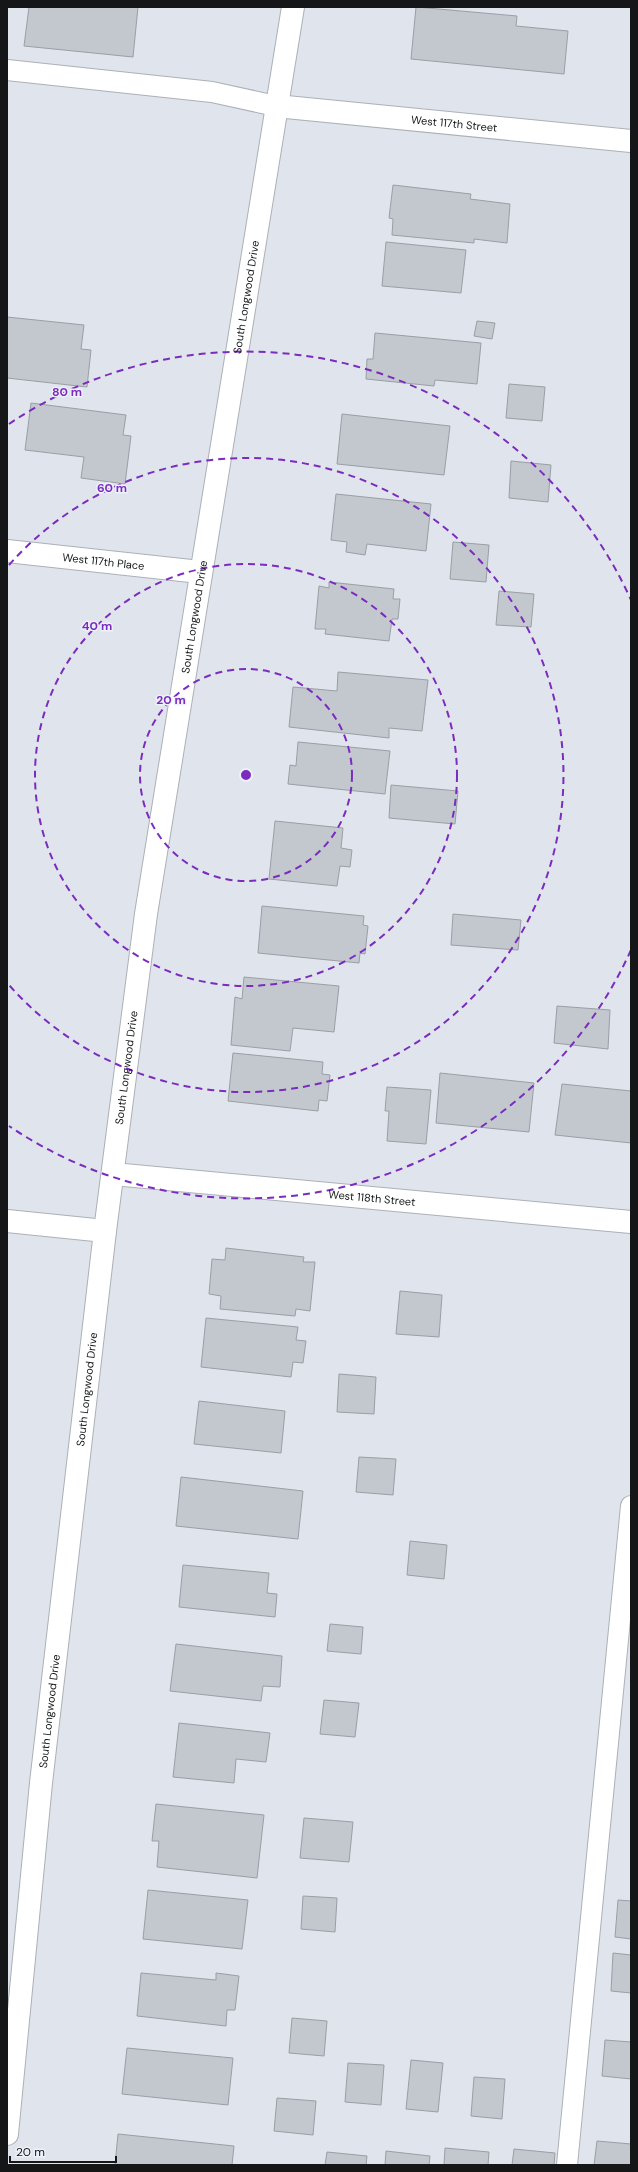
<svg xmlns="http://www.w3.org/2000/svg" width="638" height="2172" font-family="'DM Sans',sans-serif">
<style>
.building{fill:#c3c7ce;stroke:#9a9ea5}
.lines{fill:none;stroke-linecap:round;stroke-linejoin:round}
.lane-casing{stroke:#acb0b8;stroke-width:22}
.street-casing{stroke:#acb0b8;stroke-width:24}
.secondary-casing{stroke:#acb0b8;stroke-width:24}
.lane{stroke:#fff;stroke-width:20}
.street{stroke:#fff;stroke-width:22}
.secondary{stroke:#fff;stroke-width:22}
.ring{fill:none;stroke:#7b2cbf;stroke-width:2;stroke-dasharray:7 5}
.labels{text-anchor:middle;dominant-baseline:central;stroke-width:3;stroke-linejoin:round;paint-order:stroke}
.street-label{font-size:11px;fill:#141618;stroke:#edf1f9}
.centre{fill:#7b2cbf;stroke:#edf1f9;stroke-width:2}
.ring-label{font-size:12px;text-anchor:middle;font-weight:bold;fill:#7b2cbf;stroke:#edf1f9;stroke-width:3;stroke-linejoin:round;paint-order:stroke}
</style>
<rect width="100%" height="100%" fill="#e0e4ec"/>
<path class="building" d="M29,7H138L133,57L24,46Z
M416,7L517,16L516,26L568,31L564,74L411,59Z
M393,185L471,194L470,199L510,204L507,243L474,239V243L392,235L393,219L389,218Z
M386,242L466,250L461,293L382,286Z
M7,317L84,325L81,349L91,350L87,387L7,378Z
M477,321L495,323L492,339L474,336Z
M375,333L481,343L477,384L435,380L434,386L366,379L367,359H373Z
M509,384L545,387L542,421L506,418Z
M31,403L126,415L123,435L131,436L125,484L81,478L84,457L25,450Z
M342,414L450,426L444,475L337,464Z
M511,461L551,465L548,502L509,498Z
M336,494L431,504L426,551L367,544L365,555L346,552L347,542L331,540Z
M453,542L489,545L486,582L450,579Z
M329,582L394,589L393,599H400L398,619H392L389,641L325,634L326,629H315L319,586L329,588Z
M499,591L534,594L531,627L496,625Z
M338,672L428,680L422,731L389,728V738L289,727L293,687L337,691Z
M298,742L390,751L385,794L288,784L290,765L296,766Z
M391,785L458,791L455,824L389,818Z
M275,821L343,828L341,848L352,850L350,867L340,866L337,886L269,879Z
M262,906L364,916L363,925L368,926L365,954L360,953L359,963L258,953Z
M453,914L521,920L518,950L451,945Z
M244,977L339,986L334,1032L293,1028L290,1051L231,1045L235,997L242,999Z
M557,1006L610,1010L608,1049L554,1043Z
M233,1053L323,1062L322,1074L330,1075L327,1101L319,1100L318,1111L228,1101Z
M440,1073L534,1083L529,1132L436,1123Z
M562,1084L631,1091V1143L555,1135Z
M387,1087L431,1090L426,1144L387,1141L389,1111H385Z
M226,1248L304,1257L303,1262H315L310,1311L296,1309L295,1316L220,1309L221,1296L209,1294L212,1259L225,1260Z
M400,1291L442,1295L439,1337L396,1334Z
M206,1318L298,1327L296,1340L306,1341L303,1363L293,1362L291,1377L201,1367Z
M339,1374L376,1377L374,1414L337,1412Z
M199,1401L285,1411L281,1453L194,1444Z
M359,1457L396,1459L393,1495L356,1492Z
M181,1477L303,1491L298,1539L176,1526Z
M410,1541L447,1545L444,1579L407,1575Z
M183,1565L269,1573L267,1593L277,1594L275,1617L179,1607Z
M330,1624L363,1627L361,1654L327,1651Z
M176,1644L282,1656L280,1687L263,1686L261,1701L170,1691Z
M324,1700L359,1703L355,1737L320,1734Z
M179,1723L270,1733L266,1762L236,1759L234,1783L173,1777Z
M156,1804L264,1815L257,1878L157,1867L159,1841H152Z
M304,1818L353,1822L349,1862L300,1858Z
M148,1890L248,1900L242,1949L143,1939Z
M303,1896L337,1898L335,1932L301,1929Z
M618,1900L631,1901V1939L615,1937Z
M613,1953L631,1955V1993L611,1991Z
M141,1973L216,1980V1973L239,1976L235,2010H227L226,2026L137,2016Z
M292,2018L327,2021L324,2056L289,2053Z
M605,2040L631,2042V2079L602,2076Z
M127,2048L233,2058L228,2105L122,2094Z
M411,2060L443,2063L438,2112L406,2109Z
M348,2063L384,2065L381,2105L345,2102Z
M474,2077L505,2079L502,2119L471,2116Z
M277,2098L316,2101L313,2135L274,2131Z
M118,2134L234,2146L232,2165H115Z
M597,2141L631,2144V2165H594Z
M445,2148L489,2152L488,2165H444Z
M514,2149L555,2153L554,2165H512Z
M386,2151L430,2156L429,2165H385Z
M327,2152L367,2156L366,2165H325Z"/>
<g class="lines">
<g class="lane-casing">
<path id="lane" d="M7,70L212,92L276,106
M567,2165L631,1506"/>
</g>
<g class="street-casing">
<g id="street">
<path id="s1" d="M276,106L631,141"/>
<path id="s2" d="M7,551L200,572"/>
<path id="s3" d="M113,1174L631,1222"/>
<path d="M7,1221L105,1231"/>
</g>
</g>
<g class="secondary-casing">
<g id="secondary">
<path id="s4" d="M7,2134L41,1783L105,1231L146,914L293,7"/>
</g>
</g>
<use href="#lane" class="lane"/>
<use href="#street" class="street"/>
<use href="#secondary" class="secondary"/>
</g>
<g class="ring">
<circle cx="246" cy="775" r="106"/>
<circle cx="246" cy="775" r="211"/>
<path d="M9 565A317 317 0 1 1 9 985"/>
<path d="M631 950A423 423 0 0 1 9 1126M9 424A423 423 0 0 1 631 600"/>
</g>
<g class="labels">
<g class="street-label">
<text stroke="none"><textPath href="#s1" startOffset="179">West 117th Street</textPath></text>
<text stroke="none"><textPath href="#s4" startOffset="1853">South Longwood Drive</textPath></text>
<text stroke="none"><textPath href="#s2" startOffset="97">West 117th Place</textPath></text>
<text stroke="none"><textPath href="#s4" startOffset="1529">South Longwood Drive</textPath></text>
<text stroke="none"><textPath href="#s4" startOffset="1073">South Longwood Drive</textPath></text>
<text stroke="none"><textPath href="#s3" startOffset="260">West 118th Street</textPath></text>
<text stroke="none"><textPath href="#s4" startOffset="749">South Longwood Drive</textPath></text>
<text stroke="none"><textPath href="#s4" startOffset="425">South Longwood Drive</textPath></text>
</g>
</g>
<circle cx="246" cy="775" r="6" class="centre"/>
<g class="ring-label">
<text x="67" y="396">80 m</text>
<text x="112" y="492">60 m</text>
<text x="97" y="630">40 m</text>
<text x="171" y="704">20 m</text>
</g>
<rect width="638" height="2172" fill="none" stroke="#141618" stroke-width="16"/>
<path d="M10 2156v6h106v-6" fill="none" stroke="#141618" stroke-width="2"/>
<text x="16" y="2156" font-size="12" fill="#141618" stroke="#edf1f9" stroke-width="3" paint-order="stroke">20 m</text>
</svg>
